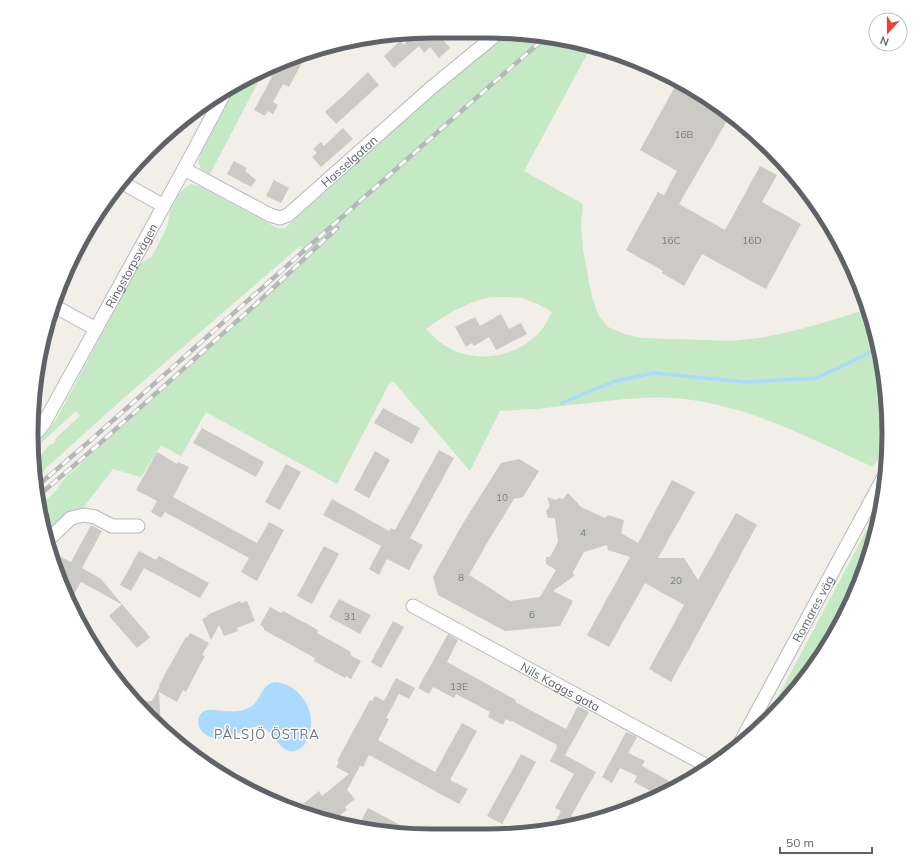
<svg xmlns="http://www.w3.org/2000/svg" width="920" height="867" font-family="Mulish,sans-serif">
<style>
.green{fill:#c5e8c5;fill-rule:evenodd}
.water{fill:#aadaff}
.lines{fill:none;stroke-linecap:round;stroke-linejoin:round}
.stream{stroke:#aadaff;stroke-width:3.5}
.building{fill:#cccac5}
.minor-casing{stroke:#b5b8bc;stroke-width:15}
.minor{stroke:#fff;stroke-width:13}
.rail-casing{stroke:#b6b7b8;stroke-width:4.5}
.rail{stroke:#fff;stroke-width:3;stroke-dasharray:9;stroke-linecap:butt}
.labels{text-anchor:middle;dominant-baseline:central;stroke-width:3;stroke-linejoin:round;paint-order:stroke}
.number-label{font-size:10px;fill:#7a7d7f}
.street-label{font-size:12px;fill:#5f6368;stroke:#fff}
.neighbourhood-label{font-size:13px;letter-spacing:1px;fill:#70757a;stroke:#fff}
.rim{fill:none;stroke:#5f6368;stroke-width:5}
</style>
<rect width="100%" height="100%" fill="#f1efe8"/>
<path class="green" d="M510,32L592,45L524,171L583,204L581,225L583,249L591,293L598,315L608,327L624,334L642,338L733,341L759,338L789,332L830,321L861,311L868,305L886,381L888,443L873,467C812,439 752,407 685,399C644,394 602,402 561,406C541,409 520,410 500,411L470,471L394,382L389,384L337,484L206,412L181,456L161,445L141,477L113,469L82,509L71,510L45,532L43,521L50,511L41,504L55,492L64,479L306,260L300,246L117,404L45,469L43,473L34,466V463L50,444L52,445L56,441L55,439L80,416L76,411L33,450V446L41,440L56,420L138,266L152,256L167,227L170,212L178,195L185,188L191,184L202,187L279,229L285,228L479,54ZM505,297L522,298L538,304L552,312C549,317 547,323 543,328C524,353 488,363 458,352C445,348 435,338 426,329C443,316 465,303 487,298C492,297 499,297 505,297Z
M265,69L210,174L201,169L198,161L203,147L204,140L220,110L229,100L238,84L256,72Z
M881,503L875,537L848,611L806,678L764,723Z"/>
<path class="water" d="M274,682C294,682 312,703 311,723C311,727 310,731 309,734C307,741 305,746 299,749C281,760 275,729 260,727C242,725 232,744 210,737C206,735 203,733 201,730C196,724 198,712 207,710C213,709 219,711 225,711C233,712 245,711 252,706C261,699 262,685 274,682Z"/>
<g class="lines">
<path class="stream" d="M562,403L615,381L653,373L746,382L817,378L865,355L878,347"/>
</g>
<path class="building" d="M439,35L450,48L439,58L430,47L424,53L419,46L394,68L384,56L400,41L404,45L410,36Z
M306,55L289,87L283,84L273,102L278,105L273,114L268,111L265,116L254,110L272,77L270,76L275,66Z
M368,72L379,85L336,124L325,112L343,96Z
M678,81L696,92L694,96L712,107L717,105L731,114L679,204L725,230L760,166L777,175L762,202L801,224L766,289L702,254L684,286L662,273L663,271L626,250L658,192L664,195L677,171L640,150Z
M343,128L353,139L321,167L312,157L317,153L313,149L321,142L324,146Z
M234,161L247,168L245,171L256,180L251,187L227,174Z
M274,180L289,188L281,203L266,196Z
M501,314L509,329L521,323L527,334L496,350L489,337L474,346L472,343L466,347L455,327L475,317L480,326Z
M383,408L420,428L412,444L374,423Z
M202,428L264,462L256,477L193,443Z
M439,450L454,458L410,538L423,545L409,570L387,559L379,575L369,569L381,546L323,515L332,499L389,531L391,528L395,530Z
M375,451L390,460L369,498L354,490Z
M157,452L177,464L178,462L189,467L173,497L257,543L269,522L284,530L257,581L241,572L249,558L165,512L161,518L151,512L157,501L136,490Z
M519,459L539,471L523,497L514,499L487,543L469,575L510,601L540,597L556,570L546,564V557H550L558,542L555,518H548L546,511L550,506L547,497L556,500L559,498L563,499L568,493L581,507L605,518L608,515L624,520L621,533L638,543L672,480L695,492L658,558H684L698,580L736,513L757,525L671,682L649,669L684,605L645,583L609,647L587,635L630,557L608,550L607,545L584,552L573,572L574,576L553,591L573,601L560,626L505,631L438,595L433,577L462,525L501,463Z
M286,464L301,472L280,510L265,502Z
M91,525L102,531L82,568L101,579L121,603V604L81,582L70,601L53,563L57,555L71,562Z
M324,546L339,554L312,604L297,596Z
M139,551L156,560L159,556L209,583L200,598L144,568L131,591L120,585Z
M339,599L371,615L360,634L329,617Z
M240,601L241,603L247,601L255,621L237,628L238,631L224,636L219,625L211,640L202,619L208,616L207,615Z
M122,604L150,637L137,648L109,616Z
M270,607L281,613L283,611L318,630L317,633L351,652L350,655L361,661L351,679L346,676L345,678L314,661L315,658L264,630V628L260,625Z
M393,621L404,627L381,668L371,662Z
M190,633L209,643L202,655L205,656L191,682L186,692L183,690L177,702L159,692L161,728L149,718L136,702L152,701L160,686L159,685L179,649L186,637L187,638Z
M448,634L458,640L447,662L516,700L515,702L566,729L578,706L589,712L565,755L596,772L571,816L583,822L551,830L561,811L555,808L574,774L550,761L557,748H556L557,745L512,721L511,722L506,719L503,725L488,717L490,712L456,694L454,698L433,687L429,694L418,688Z
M396,678L415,688L409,699L399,694L386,718L389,719L378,740L435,772L462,723L477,731L450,780L468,789L459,804L369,755L363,767L360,766L347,790L355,799L345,807L347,810L334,820L332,817L328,820L302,812L308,807L304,803L319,791L322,796L349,774L336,767L339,762L337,761L370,700L372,701L375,696L384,701Z
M626,732L637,737L628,753L645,761L642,766L678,786L658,795L634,782L637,776L620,768L612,783L602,777Z
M521,754L536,762L502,824L487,816Z
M368,808L417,834L373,830L360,823Z"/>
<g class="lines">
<g class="minor-casing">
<g id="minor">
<path id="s1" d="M184,169L270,215L280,218L288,215L431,88L498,33"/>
<path d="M121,182L164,206"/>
<path d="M54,306L96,329"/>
<path id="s2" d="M33,436L38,431L44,423L184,169L225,92"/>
<path d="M47,541L71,518L84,515L95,517L112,526H138"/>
<path id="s3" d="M413,606L709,767"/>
<path id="s4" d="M739,745L886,473"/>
</g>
</g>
<use href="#minor" class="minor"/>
<g class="rail-casing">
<path id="rail" d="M35,488L92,439L476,98L546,37
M37,497L98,445L255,305L337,228"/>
</g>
<use href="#rail" class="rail"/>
</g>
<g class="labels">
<g class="number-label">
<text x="684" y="134">16B</text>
<text x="671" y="240">16C</text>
<text x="752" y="240">16D</text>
<text x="502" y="497">10</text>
<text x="583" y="532">4</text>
<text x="461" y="577">8</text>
<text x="676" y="580">20</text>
<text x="532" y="614">6</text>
<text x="350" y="616">31</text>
<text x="459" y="686">13E</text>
</g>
<g class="street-label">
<text stroke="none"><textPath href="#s1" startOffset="198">Hasselgatan</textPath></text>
<text stroke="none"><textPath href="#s2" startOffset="197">Ringstorpsvägen</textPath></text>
<text stroke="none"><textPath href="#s4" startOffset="155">Romares väg</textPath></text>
<text stroke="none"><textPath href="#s3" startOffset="168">Nils Kaggs gata</textPath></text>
</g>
<g class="neighbourhood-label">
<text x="267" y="734">PÅLSJÖ ÖSTRA</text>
</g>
</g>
<path d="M0 0H920V867H0ZM433 38H487A395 395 0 0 1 882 433V434A395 395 0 0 1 487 829H433A395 395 0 0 1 38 434V433A395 395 0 0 1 433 38Z" fill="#fff" fill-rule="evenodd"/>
<path class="rim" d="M433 38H487A395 395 0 0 1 882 433V434A395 395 0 0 1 487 829H433A395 395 0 0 1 38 434V433A395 395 0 0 1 433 38Z"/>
<g transform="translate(888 32) rotate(201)"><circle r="19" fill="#ffffff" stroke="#bfc1c3"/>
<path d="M0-3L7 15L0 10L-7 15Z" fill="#ea4335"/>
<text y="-6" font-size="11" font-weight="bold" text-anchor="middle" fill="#5f6368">N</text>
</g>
<path d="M780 847v6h92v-6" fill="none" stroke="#5f6368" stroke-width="2"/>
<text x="786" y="847" font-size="12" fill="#5f6368" stroke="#ffffff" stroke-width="3" paint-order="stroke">50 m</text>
</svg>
